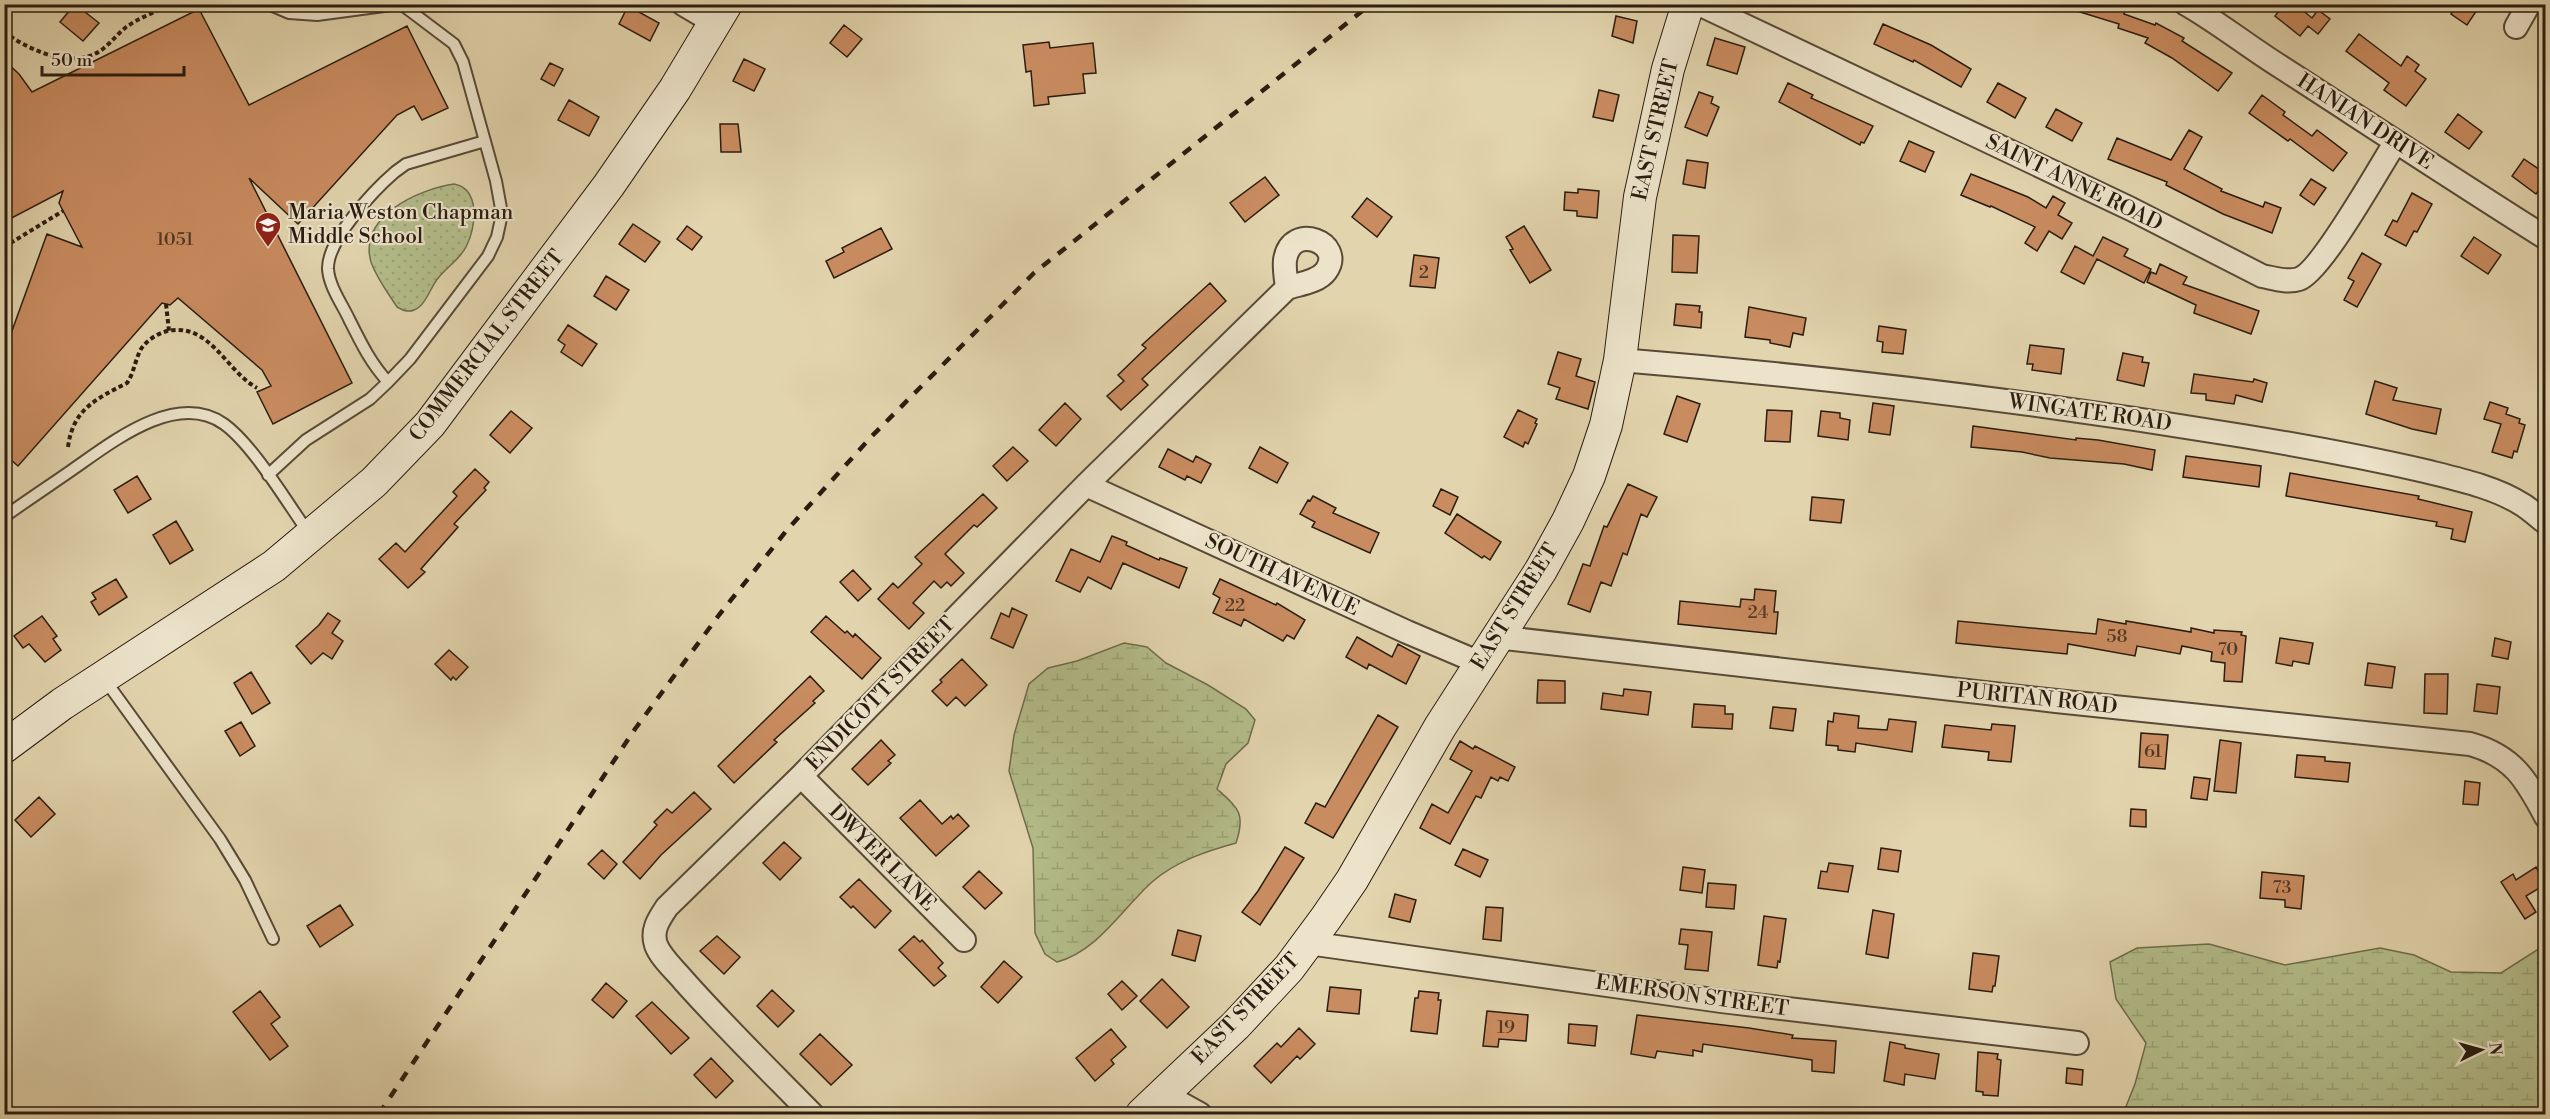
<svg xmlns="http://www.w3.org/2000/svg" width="2550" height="1119" font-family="'Libre Bodoni',serif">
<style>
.green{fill:url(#green-dots);stroke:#6e6c4d;stroke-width:1.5}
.wetland{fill:url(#wetland-marsh);stroke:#6e6c4d;stroke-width:1.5}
.building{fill:#c98c60;stroke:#2a1c10;stroke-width:1.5}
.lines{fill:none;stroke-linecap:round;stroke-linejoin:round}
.lane-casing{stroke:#584a37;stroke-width:14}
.street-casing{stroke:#584a37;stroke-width:26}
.secondary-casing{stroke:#2a1c10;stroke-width:34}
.path{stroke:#2a1c10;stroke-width:4;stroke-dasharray:4.5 3;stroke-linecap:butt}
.lane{stroke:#ece3ca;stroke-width:10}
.street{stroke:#ece3ca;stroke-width:22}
.secondary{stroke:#ece3ca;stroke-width:32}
.rail{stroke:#2a1c10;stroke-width:4.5;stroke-dasharray:10 10;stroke-linecap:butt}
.labels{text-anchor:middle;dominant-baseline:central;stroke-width:4.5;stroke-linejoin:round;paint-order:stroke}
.number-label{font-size:18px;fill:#523824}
.street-label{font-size:21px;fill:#2a1c10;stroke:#ece3ca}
.poi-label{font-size:21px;fill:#2a1c10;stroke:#ece3ca;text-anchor:start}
</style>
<defs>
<pattern id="green-dots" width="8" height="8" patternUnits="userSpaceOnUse" patternTransform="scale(1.5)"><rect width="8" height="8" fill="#b3bd8a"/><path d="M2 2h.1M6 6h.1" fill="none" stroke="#9aa276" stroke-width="1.8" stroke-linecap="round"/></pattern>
<pattern id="wetland-marsh" width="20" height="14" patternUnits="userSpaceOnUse" patternTransform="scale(1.5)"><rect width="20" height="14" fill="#b3bd8a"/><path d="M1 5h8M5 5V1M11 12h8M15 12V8" fill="none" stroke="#9aa276"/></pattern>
</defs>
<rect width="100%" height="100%" fill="#e2d4ad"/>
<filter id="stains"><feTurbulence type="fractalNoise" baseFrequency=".00333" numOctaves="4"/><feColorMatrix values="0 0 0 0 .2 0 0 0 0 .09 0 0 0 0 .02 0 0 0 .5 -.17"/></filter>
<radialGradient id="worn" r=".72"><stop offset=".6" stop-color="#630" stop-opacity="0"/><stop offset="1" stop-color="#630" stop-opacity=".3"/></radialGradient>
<path class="green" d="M454,184C481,189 476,228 466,247C460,259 447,267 439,277C430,287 426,306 414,310C408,313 402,310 397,307C388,293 376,277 371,262C358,216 419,189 454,184Z"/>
<path class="wetland" d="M1124,643L1147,647L1166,663L1208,685L1246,709L1255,720L1248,743L1226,764L1217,789C1238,808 1246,813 1236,843C1207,851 1176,861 1152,882C1122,909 1098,951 1057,962L1045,954L1035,933L1033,848L1009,771L1014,735L1029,684L1048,668L1077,661Z
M2209,944L2285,965L2380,948L2414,955L2451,972L2501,973L2540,948L2545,949V1114H2123L2135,1084L2146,1043L2116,999L2110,962L2137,948Z"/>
<path class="building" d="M75,4L99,23L83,41L60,22Z
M2068,4H2127L2124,14L2155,25L2156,23L2184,38L2182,41L2232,73L2218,91L2172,58L2145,43L2148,38L2118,28L2119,24L2067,8Z
M2284,4H2295L2312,18L2318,10L2330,19L2318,34L2308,26L2300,36L2275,16Z
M2457,4H2481L2467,25L2451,14Z
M628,6L659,23L650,41L619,24Z
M199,9L249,105L407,26L448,108L422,120L414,106L397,115L298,224L249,178L352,383L273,424L257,392L271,386L262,370L178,298L170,305L162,303L18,466L4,454V353L47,234L82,247L59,203L63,191L4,222V60L19,74L32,92Z
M1616,16L1637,21L1633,43L1612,36Z
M1883,24L1931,45L1971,69L1961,87L1914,60L1913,62L1874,44Z
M844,25L862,39L847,57L830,43Z
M2359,34L2401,66L2407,56L2419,65L2415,71L2426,79L2406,106L2384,90L2389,83L2346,51Z
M1715,38L1745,47L1737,74L1707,65Z
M1049,42L1050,48L1093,43L1096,73L1083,74L1085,93L1048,97L1049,104L1034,106L1031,71L1026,72L1023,45Z
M744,59L765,69L754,91L733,81Z
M550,63L563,69L554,86L541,79Z
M1788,83L1813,95L1811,98L1873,126L1864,143L1861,142L1860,145L1779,102Z
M1998,83L2026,98L2015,118L1987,102Z
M1599,90L1619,95L1613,121L1593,117Z
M1699,92L1713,97L1711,103L1719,107L1707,136L1685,127Z
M2262,95L2285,112L2283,115L2312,136L2317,130L2347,153L2333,171L2290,139L2288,141L2249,113Z
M569,100L599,117L589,136L558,120Z
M2056,109L2082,123L2072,141L2046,127Z
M2458,114L2482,132L2469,149L2445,132Z
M720,124H738L741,152H721Z
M2189,130L2202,137L2184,169L2222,189L2221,191L2263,207L2265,202L2281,208L2272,233L2223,214L2166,185L2167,182L2108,159L2117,138L2171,160Z
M1909,141L1934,152L1925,172L1900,161Z
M2524,159L2546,174V181L2536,194L2512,176Z
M1687,160L1708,163L1705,188L1683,184Z
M1971,174L2028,197L2046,208L2053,196L2065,203L2058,215L2072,223L2062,239L2049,231L2037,251L2025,243L2035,227L1991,206L1990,207L1961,195Z
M1265,177L1279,195L1245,222L1230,203Z
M2311,179L2326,188L2314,205L2300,195Z
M1578,189L1599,191L1597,218L1577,216V211L1564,210L1565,192L1578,193Z
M2412,193L2432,204L2417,232L2414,231L2406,246L2385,235L2393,220L2397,222Z
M1367,198L1392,217L1377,237L1352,217Z
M633,224L660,242L645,262L619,244Z
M687,226L702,237L692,250L677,239Z
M1524,226L1551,270L1530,283L1510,250L1513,249L1506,237Z
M881,228L892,249L834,278L826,261L844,252L842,248Z
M1673,235L1699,236L1697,273L1672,272Z
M2103,237L2128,249L2124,256L2151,269L2144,283L2097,259L2084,284L2061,272L2075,246L2093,256Z
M2474,237L2501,255L2488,274L2461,256Z
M2362,253L2381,264L2357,307L2344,300L2354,281L2348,278Z
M1414,255L1439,258L1435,288L1410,286Z
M2160,264L2187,277L2183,284L2259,311L2251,334L2194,313L2196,305L2147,282L2151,272L2156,274Z
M606,276L629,290L616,310L594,296Z
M1210,283L1226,301L1142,379L1148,385L1121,410L1107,396L1124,381L1118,375L1146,348L1142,345Z
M1676,304L1700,306L1699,312H1702L1701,328L1674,325Z
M1749,307L1806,318L1803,335L1793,333L1790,347L1770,343V340L1745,337Z
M568,325L597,344L582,366L561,352L565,345L558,340Z
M1879,326L1906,330L1903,354L1882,352L1883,342L1877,341Z
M2030,345L2064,349L2061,374L2032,370L2033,364H2027Z
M1558,352L1581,359L1576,376L1595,382L1588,409L1556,399L1560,388L1548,384Z
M2123,353L2143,357L2142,362L2149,363L2144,386L2117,380Z
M2194,374L2253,382L2254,379L2267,383L2262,402L2236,395L2234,404L2206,400V394L2191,393Z
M2375,381L2397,388L2393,400L2441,409L2436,434L2412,429L2366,414Z
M1677,396L1700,404L1687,442L1664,434Z
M2490,402L2508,408L2506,414L2520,419L2519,423L2525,425L2517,452L2514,451L2512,458L2492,452L2501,424L2484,419Z
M1065,403L1081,419L1056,446L1039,430Z
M1873,403L1894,406L1890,435L1869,432Z
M1518,410L1537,419L1535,423L1537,424L1528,444L1525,442L1523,447L1504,437Z
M1767,410L1792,411L1790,442L1765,441Z
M511,411L532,428L510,453L490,435Z
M1821,411L1840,413V418L1850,420L1848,440L1818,436Z
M1973,426L2076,440V438L2098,440L2155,450L2152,470L2124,464L2050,458L2022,452L1971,447Z
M1013,447L1028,461L1007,481L993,466Z
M1260,447L1288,463L1277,483L1249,468Z
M1168,449L1193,462L1196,456L1211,464L1201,483L1187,476L1185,480L1159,467Z
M2186,456L2261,466L2259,487L2183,477Z
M475,469L489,482L484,488L486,490L454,524L458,527L421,569L425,572L408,588L379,559L396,543L405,552L457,496L453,492Z
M2290,473L2419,496L2418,499L2472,512L2465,542L2451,539L2453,529L2436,526L2437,522L2286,496Z
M137,476L151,499L128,513L114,490Z
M1628,484L1657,497L1647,517L1641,514L1627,555L1623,553L1611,586L1601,582L1590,612L1568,604L1583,564L1590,566L1604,526L1607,527Z
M1441,489L1458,497L1450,515L1433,506Z
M983,494L997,508L977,527L974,525L945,554L964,573L951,586L947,582L941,588L934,581L913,603L924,613L909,629L878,599L893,583L898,588L922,564L915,557Z
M1313,496L1336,508L1333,513L1379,533L1370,553L1312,527L1315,522L1300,514L1308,500L1310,501Z
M1812,497L1844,500L1841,523L1810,520Z
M1457,514L1501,542L1490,560L1484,556L1482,558L1445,533Z
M176,521L193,550L170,564L153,535Z
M1112,536L1127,542L1126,545L1159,560L1160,558L1187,568L1179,588L1123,563L1111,589L1088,577L1080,592L1056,581L1071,549L1100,562Z
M853,570L871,589L858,601L840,582Z
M116,579L127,597L99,615L91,602L96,599L92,593Z
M1220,579L1276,605L1277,603L1305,620L1294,639L1287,635L1283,641L1244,619L1241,626L1213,613L1220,598L1213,594Z
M1755,589L1776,591L1774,612H1778L1776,634L1678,624L1680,601L1740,607L1741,599L1754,600Z
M1012,608L1027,615L1013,648L991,638L1001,613L1009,617Z
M328,613L340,621L332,633L343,641L332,659L323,653L311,664L296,646L319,625Z
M42,616L57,636L53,639L61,650L45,662L29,644L23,648L14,636Z
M826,616L845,633L847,631L853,637L855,634L881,658L862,679L811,632Z
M2098,619L2126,624V621L2191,632V628L2214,633V630L2242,632L2241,635L2246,636L2242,682L2224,681L2225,663L2211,661L2212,652L2182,646L2180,654L2137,646L2135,656L2068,644L2067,654L1956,643L1958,621L2096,634Z
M1357,637L1392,657L1398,644L1420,656L1406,684L1369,664L1367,669L1346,657Z
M2280,638L2313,643L2309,664L2293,661L2292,666L2276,663Z
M2495,638L2511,642L2508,659L2492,656Z
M449,650L468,667L456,680L453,677L451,680L435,664Z
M962,659L987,685L965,706L956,697L947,706L932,691L942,682L940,680Z
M2368,663L2395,667L2392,688L2365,685Z
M251,672L270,703L252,714L234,683Z
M2425,674H2448L2447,714L2424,713Z
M810,676L824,691L813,701L815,703L774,740L777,742L734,783L718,766Z
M1538,680L1565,681V703H1537Z
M2477,684L2500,687L2497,714L2474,711Z
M1624,689L1651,692L1648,715L1601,709L1603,693L1623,696Z
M1694,704L1725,706V714H1733L1732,729L1692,727Z
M1773,707L1796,709L1793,731L1770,728Z
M1834,713L1859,716L1858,728L1887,730L1889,719L1916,722L1912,752L1856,743L1855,752L1838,750V746L1826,745L1828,721L1833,722Z
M1378,715L1398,727L1333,838L1305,823L1316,803L1325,807Z
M241,722L255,746L240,756L225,731Z
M1992,724L2015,726L2011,762L1988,760L1989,752L1942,747L1945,725L1991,730Z
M2141,733L2168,735L2165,769L2139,767Z
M881,740L895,755L888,761L891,763L868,785L852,769Z
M2220,740L2241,743L2236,793L2214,791Z
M1460,741L1473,749L1475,746L1515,767L1508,781L1500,777L1498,781L1491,777L1481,798L1476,796L1450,844L1420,828L1432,804L1448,813L1472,771L1450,759Z
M2297,755L2325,757V761L2350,763L2348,782L2295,777Z
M2194,777L2210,779L2207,800L2191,798Z
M2465,781L2480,783L2478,805L2463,804Z
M694,792L711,809L661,855L640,879L623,862L657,825L654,822L667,809L672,813Z
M39,797L55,814L31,837L15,820Z
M920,800L942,824L951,816L953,819L958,814L969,826L936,856L900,818Z
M2131,809L2146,810V827L2130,826Z
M784,842L801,858L780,880L763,863Z
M1285,847L1304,858L1260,925L1242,912L1258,891Z
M1881,848L1901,851L1898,872L1878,869Z
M1463,849L1488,860L1480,877L1455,865Z
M602,850L617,864L604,879L588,864Z
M1829,863L1853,866L1848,892L1818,888L1821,871L1827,872Z
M1683,867L1705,870L1702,893L1680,890Z
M2536,867L2546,884L2526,896L2536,912L2525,919L2501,882L2513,874L2516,880Z
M979,871L1002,893L985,909L963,887Z
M2262,872L2304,876L2301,909L2285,907V900L2260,898Z
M859,879L891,911L875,928L853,906L851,908L840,897Z
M1708,883L1736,885L1734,909L1706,907Z
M1395,894L1416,900L1410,922L1389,917Z
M340,905L353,925L320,947L307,926Z
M1486,907L1503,908L1501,941L1483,939Z
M1873,910L1894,914L1888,958L1866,954Z
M1764,916L1786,919L1780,962L1778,961L1777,968L1758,965Z
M1681,929L1712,932L1708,971L1685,969L1688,945L1679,944Z
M1178,930L1201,936L1195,961L1172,955Z
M717,936L740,957L724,974L700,951Z
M914,936L920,942L922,940L943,963L938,968L946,976L934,986L899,950Z
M1973,953L1999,956L1995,986H1993L1992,992L1969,989Z
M1004,961L1022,977L998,1003L981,987Z
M1162,979L1189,1007L1167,1028L1140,1001Z
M1122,981L1137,996L1122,1010L1108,994Z
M606,983L627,1001L613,1018L592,1000Z
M1330,987L1361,990L1359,1014L1327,1011Z
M772,990L794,1011L778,1027L757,1006Z
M260,991L280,1017L271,1024L288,1046L270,1060L233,1012Z
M1419,991L1439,993L1438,1000H1441L1437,1034L1411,1031L1415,998H1418Z
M652,1002L689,1038L671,1054L636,1016Z
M1487,1011L1528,1015L1526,1041L1499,1039L1498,1047L1483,1046Z
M1637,1015L1749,1028L1793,1035L1792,1038L1836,1041L1834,1073L1812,1071V1060L1703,1044L1702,1052L1693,1050V1056L1657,1051L1655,1058L1631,1054Z
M1569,1024L1597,1026L1595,1046L1568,1043Z
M1299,1028L1315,1044L1300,1059L1297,1056L1271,1083L1254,1066L1277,1043L1281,1047Z
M1111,1029L1126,1047L1111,1060L1114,1064L1095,1081L1076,1058Z
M820,1034L852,1065L831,1085L800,1054Z
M1890,1042L1905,1045V1048L1939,1054L1935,1079L1905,1074L1904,1085L1884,1081Z
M1978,1052L1998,1054L1997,1059L2001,1060L1998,1096L1983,1095V1092L1976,1091Z
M711,1058L733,1081L716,1098L694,1075Z
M2067,1068L2083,1070L2082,1085L2066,1083Z"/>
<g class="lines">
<g class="lane-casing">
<path id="lane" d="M268,4L289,13L317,15L399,4
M388,382C370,362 361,343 349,319C342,304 329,286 328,269C327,240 374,190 395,172L406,164L485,141
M268,475L306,440L370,399L388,382L410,359L488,256L497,237L502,214L496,181L463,62L454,44L401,4
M4,517C26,501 49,486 72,470C111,443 176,390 224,424C253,445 286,501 308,532
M105,680L220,839L245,880L273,939"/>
</g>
<g class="street-casing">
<path id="street" d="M683,4L715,23
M1699,4L2131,209L2262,276C2273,278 2287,283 2299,279C2321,272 2379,168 2395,143
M2186,4C2219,23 2249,47 2281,67C2369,124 2457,182 2546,238
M2516,27L2529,4
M1620,360C1829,377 2036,402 2243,436C2304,446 2364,457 2425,471C2457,479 2495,487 2523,505C2531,510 2538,517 2546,523
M1086,485L1407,632L1480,663
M1496,637L2056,701L2470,744C2513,756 2526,779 2546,817
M801,776L964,940
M1308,943L1721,1001L2077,1043
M1164,1094L1200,1114
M812,1114C769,1070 725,1027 684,981C675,970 661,958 656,945C651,930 659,919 667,907L801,776L1086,485L1287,288C1299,284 1318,282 1326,271C1346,243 1291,221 1285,260C1284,269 1286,279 1287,288"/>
</g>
<g class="secondary-casing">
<path id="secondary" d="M4,747L62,704L274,566L374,482L430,424L609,185L675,89L726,4
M1142,1114L1235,1026L1289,968L1326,918L1352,880L1440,727L1541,570L1568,521L1589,476L1606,425L1620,360L1640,197L1668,69L1688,4"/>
</g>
<path class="path" d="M4,32C28,49 63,66 92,55C106,50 114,37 125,28C138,18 156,12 171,4
M4,247L63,211
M166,304L169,331
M68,447C73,409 96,399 127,383C134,373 135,360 141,349C147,340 157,334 167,331C210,322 225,370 257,388"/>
<use href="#lane" class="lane"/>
<use href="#street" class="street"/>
<use href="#secondary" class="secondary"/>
<path class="rail" d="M379,1114L635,729L719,615L787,530L872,436L1034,273L1371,4"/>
</g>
<defs>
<g id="school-pin" transform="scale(1.35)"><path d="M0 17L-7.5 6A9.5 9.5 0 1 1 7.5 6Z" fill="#8f2418" stroke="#ece3ca"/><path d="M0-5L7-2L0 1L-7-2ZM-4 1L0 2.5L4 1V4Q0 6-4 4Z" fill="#fff"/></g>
</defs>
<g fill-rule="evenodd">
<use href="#school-pin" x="268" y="225"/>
</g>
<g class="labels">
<g class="number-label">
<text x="175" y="239">1051</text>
<text x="1424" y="272">2</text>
<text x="1235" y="605">22</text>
<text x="1758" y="612">24</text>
<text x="2117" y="636">58</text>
<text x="2228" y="649">70</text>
<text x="2153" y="751">61</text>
<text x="2282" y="887">73</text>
<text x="1506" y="1027">19</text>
</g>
<g class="street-label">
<text transform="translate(2365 122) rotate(33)">HANIAN DRIVE</text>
<text transform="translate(1656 130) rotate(-77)">EAST STREET</text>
<text transform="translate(2074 183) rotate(26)">SAINT ANNE ROAD</text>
<text transform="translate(487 346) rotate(-52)">COMMERCIAL STREET</text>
<text transform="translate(2090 413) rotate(8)">WINGATE ROAD</text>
<text transform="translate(1282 575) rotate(25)">SOUTH AVENUE</text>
<text transform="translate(1515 607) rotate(-58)">EAST STREET</text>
<text transform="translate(881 694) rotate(-46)">ENDICOTT STREET</text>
<text transform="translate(2037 699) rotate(6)">PURITAN ROAD</text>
<text transform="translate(882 858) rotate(45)">DWYER LANE</text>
<text transform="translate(1692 996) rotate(8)">EMERSON STREET</text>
<text transform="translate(1246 1009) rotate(-46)">EAST STREET</text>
</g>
<g class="poi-label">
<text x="288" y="213">Maria Weston Chapman<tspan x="288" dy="24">Middle School</tspan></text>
</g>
</g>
<rect width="2550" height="1119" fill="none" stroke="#e2d4ad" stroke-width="24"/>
<rect x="6" y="6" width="2538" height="1107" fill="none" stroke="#2a1c10" stroke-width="3"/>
<rect x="12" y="12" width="2526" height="1095" fill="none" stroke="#2a1c10" stroke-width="1.5"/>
<g transform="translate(2481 1050) rotate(85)" stroke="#ece3ca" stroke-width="4.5" paint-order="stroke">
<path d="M0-4.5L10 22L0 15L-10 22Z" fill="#2a1c10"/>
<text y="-9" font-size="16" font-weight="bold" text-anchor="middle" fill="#2a1c10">N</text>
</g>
<path d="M42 66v9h142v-9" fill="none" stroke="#2a1c10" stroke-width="3"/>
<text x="51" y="66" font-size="18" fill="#2a1c10" stroke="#ece3ca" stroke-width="4.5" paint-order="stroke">50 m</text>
<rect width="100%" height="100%" filter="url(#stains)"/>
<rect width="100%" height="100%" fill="url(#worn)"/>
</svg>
